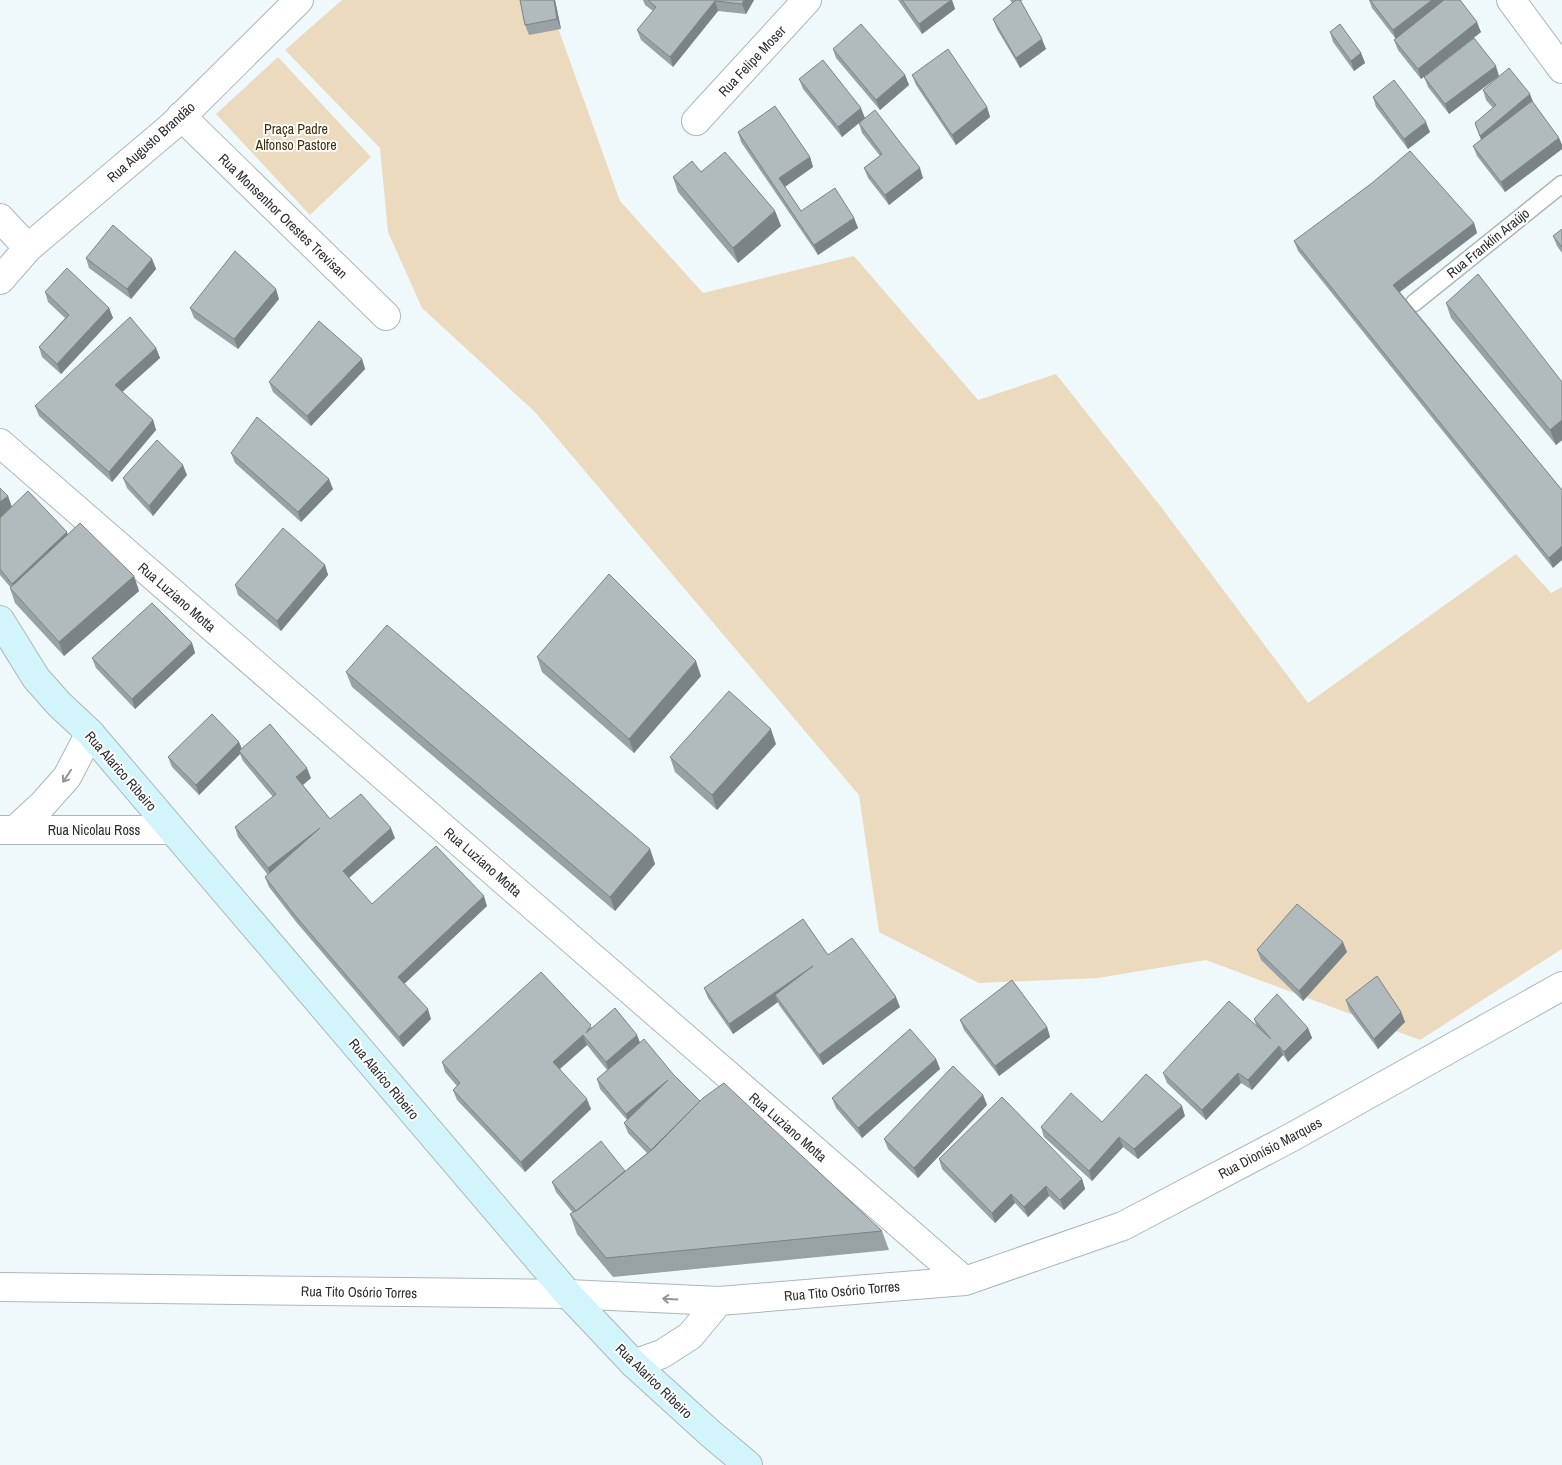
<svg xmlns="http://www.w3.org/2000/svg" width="1562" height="1465" font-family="'Archivo Narrow',sans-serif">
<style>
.green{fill:#ebdabd}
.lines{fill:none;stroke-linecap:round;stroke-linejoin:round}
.service-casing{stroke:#adb7b9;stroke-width:19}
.minor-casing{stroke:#adb7b9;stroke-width:30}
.secondary-casing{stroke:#adb7b9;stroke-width:30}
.service{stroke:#fff;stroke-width:16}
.minor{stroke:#fff;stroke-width:28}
.secondary{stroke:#d2f5fc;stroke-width:28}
.wall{fill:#98a1a3}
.shaded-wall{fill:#7c8384}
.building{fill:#b1bbbd;stroke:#7c8384}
.oneway{stroke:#949697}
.labels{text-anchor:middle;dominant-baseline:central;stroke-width:4;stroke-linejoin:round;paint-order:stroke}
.street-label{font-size:14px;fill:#2a2e2f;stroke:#fff}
.park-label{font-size:14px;fill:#432f07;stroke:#fff}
</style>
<rect width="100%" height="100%" fill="#eff9fc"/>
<path class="green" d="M342,0H539L557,25L620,201L703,293L854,256L978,400L1056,374L1161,507L1308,703L1516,554L1551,593L1562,587V949L1420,1040L1206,960L1098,978L979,983L879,932L859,795L535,412L422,308L388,232L380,148L285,50Z
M278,57L371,157L310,215L216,114Z"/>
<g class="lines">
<g class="service-casing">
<path id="service" d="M1414,303L1562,184"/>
</g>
<g class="minor-casing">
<path id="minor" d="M1511,0L1562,69
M181,116L386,316
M696,121L807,0
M0,218L28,248
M0,280L28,248L172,126L299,0
M0,443L965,1281
M16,829L43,804L67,777L90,733
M0,830H172
M0,1287L568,1294L719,1301L965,1281L1123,1226L1292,1137L1562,986
M634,1364L662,1354L690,1336L719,1301"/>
</g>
<g class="secondary-casing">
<path id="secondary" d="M0,620L36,678L59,704L90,733L568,1294L634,1364L711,1434L748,1465"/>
</g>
<use href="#service" class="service"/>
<use href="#minor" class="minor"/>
<use href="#secondary" class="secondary"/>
</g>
<path class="wall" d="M520,0H555L561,29L529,35L525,25Z
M643,0H754L746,14L718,11L673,67L641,40L637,30L653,11L645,5Z
M898,0H952L955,9L922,34Z
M1010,0H1023L1021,1L1046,49L1020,68L997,29L993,19L1012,3Z
M1369,0H1460L1481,32L1421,79L1398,50L1394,40L1396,39L1372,8Z
M1330,32L1361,53L1365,63L1354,71L1333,42Z
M833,49L905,75L909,85L880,110L836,58Z
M912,75L987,107L990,117L956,145L916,85Z
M1499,76L1449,114L1428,87L1424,77Z
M799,79L865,118L842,137L803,89Z
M1483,90L1534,104L1559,138L1562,145V149L1505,192L1477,156L1473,146L1481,140L1475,123L1493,108L1486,100Z
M1373,97L1430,132L1408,149L1376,107Z
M859,123L923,178L889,205L868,178L864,168L880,156L862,133Z
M738,132L810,157L813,167L785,187L801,211L854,218L858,228L818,255L741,142Z
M701,172L775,211L781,226L738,263L678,192L673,177Z
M1474,223L1477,233L1400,292L1562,490L1553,568L1298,251L1294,241Z
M1562,229V253L1557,246L1553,236Z
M86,258L152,259L156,269L131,299L89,268Z
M45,292L109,308L113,318L61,374L42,357L39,347L65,318L48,302Z
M279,299L238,349L194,318L190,308Z
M1446,303L1562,382V440L1556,445L1451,318Z
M156,348L160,358L122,392L153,420L156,430L112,482L39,416L35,406Z
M362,359L365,369L311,426L273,392L269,382Z
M231,453L333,489L301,522L235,463Z
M187,475L153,516L127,488L123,478Z
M0,488L8,496L12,507L67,532V534L134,576L139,591L64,656L15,603L10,588H11L0,575Z
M325,565L328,575L281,631L238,595L235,585Z
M192,643L195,653L135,709L96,668L92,658Z
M537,657L701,676L634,753L542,672Z
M346,672L650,849L655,864L615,911L352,687Z
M239,742L242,749L311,778L303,785L330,819L395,838L349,878L372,904L487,906L404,984L431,1019L403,1047L297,923L269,887L265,877L268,875L238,837L235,827L273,797L243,761L240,754L199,795L172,767L168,757Z
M776,744L717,810L675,772L670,757Z
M1257,950L1347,952L1303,1001L1261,960Z
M828,955L900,1007L823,1065L779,1005L778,1002L733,1034L708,998L704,988Z
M1346,1000L1401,1012L1405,1022L1378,1049L1349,1010Z
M1254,1019L1308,1028L1312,1038L1288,1062L1283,1055L1252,1090L1241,1083L1206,1120L1167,1083L1163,1073L1256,1025Z
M960,1020L1047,1027L1050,1037L999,1076L964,1030Z
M592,1027L640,1042L673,1074L700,1101L882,1231L889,1250L613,1277L577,1234L570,1214L573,1213L556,1192L552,1182L625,1171L647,1153L628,1133L624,1123L627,1120L600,1089L597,1079L607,1070L587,1045L560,1069L591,1109L525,1172L457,1100L453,1090L457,1086L445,1072L442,1062Z
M936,1059L940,1069L862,1138L836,1108L832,1098Z
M983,1095L987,1105L918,1178L888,1149L884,1139Z
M1185,1116L1138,1159L1123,1147L1092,1181L1044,1137L1041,1127Z
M939,1159L1082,1179L1085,1189L1064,1210L1049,1196L1028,1217L1015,1203L995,1223L942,1169Z"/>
<path class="shaded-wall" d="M554,0H555L561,29L557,19Z
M744,0H754L746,14L742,4Z
M951,0H952L955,9L922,34L919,24Z
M1432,0H1449L1396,40L1393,30Z
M715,1L718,11L673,67L670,57Z
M1477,22L1481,32L1421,79L1418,69Z
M1042,39L1046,49L1020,68L1016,58Z
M1361,53L1365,63L1354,71L1351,61Z
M1496,66L1499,76L1449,114L1445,104Z
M905,75L909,85L880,110L876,100Z
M1530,94L1534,104L1483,145L1480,136Z
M987,107L990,117L956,145L952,135Z
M861,108L865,118L842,137L838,127Z
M1426,122L1430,132L1408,149L1404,139Z
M1559,138L1562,145V149L1505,192L1501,182Z
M810,157L813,167L783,188L779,178Z
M920,168L923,178L889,205L885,195Z
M775,211L781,226L738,263L733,248Z
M854,218L858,228L818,255L814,245Z
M1474,223L1477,233L1397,294L1393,285Z
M152,259L156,269L131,299L127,289Z
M276,289L279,299L238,349L234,339Z
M109,308L113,318L61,374L57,364Z
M156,348L160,358L119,395L115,385Z
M362,359L365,369L311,426L307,416Z
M153,420L156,430L112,482L109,472Z
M1562,420V440L1556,445L1550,430Z
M183,465L187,475L153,516L149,506Z
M329,479L333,489L301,522L298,512Z
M8,496L13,511L0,521V502Z
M67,532L70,542L16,594L12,584Z
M1562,546V560L1553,568L1549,558Z
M325,565L328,575L281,631L277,621Z
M134,576L139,591L64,656L59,642Z
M192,643L195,653L135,709L132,699Z
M696,661L701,676L634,753L629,739Z
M771,729L776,744L717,810L712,795Z
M239,742L243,752L239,751L240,754L199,795L196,785Z
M307,768L311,778L300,787L296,777Z
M320,828L271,878L268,868Z
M391,828L395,838L346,880L343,871Z
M650,849L655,864L615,911L610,897Z
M484,896L487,906L401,987L398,977Z
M1343,942L1347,952L1303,1001L1299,991Z
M813,966L775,995L778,1002L733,1034L729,1024Z
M896,997L900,1007L823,1065L819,1055Z
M428,1009L431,1019L403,1047L399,1037Z
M1401,1012L1405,1022L1378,1049L1374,1039Z
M1047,1027L1050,1037L999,1076L995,1066Z
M1308,1028L1312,1038L1288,1062L1284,1052Z
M583,1035L587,1045L556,1072L553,1062Z
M637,1035L641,1045L609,1072L606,1062Z
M1279,1046L1283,1055L1252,1090L1248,1080Z
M936,1059L940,1069L862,1138L858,1128Z
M1238,1073L1241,1083L1206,1120L1202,1110Z
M668,1080L629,1124L626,1114Z
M983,1095L987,1105L918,1178L914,1168Z
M587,1099L591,1109L525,1172L521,1162Z
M1182,1106L1185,1116L1138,1159L1134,1149Z
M1119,1137L1123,1147L1092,1181L1089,1171Z
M1082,1179L1085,1189L1064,1210L1060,1200Z
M1046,1186L1049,1196L1028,1217L1024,1207Z
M1011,1194L1015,1203L995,1223L992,1213Z"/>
<path class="building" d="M520,0H554L557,19L525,25Z
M648,0H744L742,4L715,1L670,57L637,30L656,7Z
M902,0H951L919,24Z
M1016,0H1020L1042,39L1016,58L993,19Z
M1370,0H1432L1393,30Z
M1444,0H1460L1477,22L1418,69L1394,40Z
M861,24L905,75L876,100L833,49Z
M1340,24L1361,53L1351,61L1330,32Z
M1474,38L1496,66L1445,104L1424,77Z
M948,49L987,107L952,135L912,75Z
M823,60L861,108L838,127L799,79Z
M1509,68L1530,94L1480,136L1475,123L1496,105L1483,90Z
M1394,80L1426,122L1404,139L1373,97Z
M1532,101L1559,138L1501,182L1473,146Z
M775,106L810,157L779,178L801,211L835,188L854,218L814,245L738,132Z
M875,110L920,168L885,195L864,168L882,154L859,123Z
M1410,151L1474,223L1393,285L1562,490V546L1549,558L1294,241L1372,183Z
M725,152L775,211L733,248L673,177L692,161L701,172Z
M113,225L152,259L127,289L86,258Z
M1562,229V247L1553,236Z
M235,251L276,289L234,339L190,308Z
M67,268L109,308L57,364L39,347L69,315L45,292Z
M1478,274L1562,382V420L1550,430L1446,303Z
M130,317L156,348L115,385L153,420L109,472L35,406Z
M319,321L362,359L307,416L269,382Z
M257,417L329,479L298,512L231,453Z
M157,440L183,465L149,506L123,478Z
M0,488L8,496L0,502Z
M28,491L67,532L12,584L0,569V518Z
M80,523L134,576L59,642L10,588Z
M283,528L325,565L277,621L235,585Z
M609,574L696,661L629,739L537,657Z
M152,603L192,643L132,699L92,658Z
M387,625L650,849L610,897L346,672Z
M729,691L771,729L712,795L670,757Z
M212,714L239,742L196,785L168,757Z
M270,724L307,768L296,777L330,819L361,794L391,828L343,871L372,904L436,846L484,896L398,977L428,1009L399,1037L293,913L265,877L320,828L268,868L235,827L276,794L239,751Z
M1297,904L1343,942L1299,991L1257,950Z
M803,919L828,955L852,938L896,997L819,1055L775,995L813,966L729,1024L704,988Z
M541,972L591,1025L586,1033L615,1008L637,1035L606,1062L583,1035L553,1062L587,1099L521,1162L453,1090L460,1083L442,1062Z
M1377,976L1401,1012L1374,1039L1346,1000Z
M1012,980L1047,1027L995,1066L960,1020Z
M1277,994L1308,1028L1284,1052L1279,1046L1248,1080L1238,1073L1202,1110L1163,1073L1229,1001L1271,1039L1254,1019Z
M910,1029L936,1059L858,1128L832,1098Z
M644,1039L673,1074L700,1101L651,1150L624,1123L668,1080L626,1114L597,1079Z
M953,1066L983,1095L914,1168L884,1139Z
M1146,1074L1182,1106L1134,1149L1119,1137L1089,1171L1041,1127L1071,1093L1102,1122Z
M724,1083L882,1231L606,1258L570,1214L579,1209L654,1148L703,1098Z
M1002,1097L1082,1179L1060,1200L1046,1186L1024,1207L1011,1194L992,1213L939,1159Z
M601,1141L625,1171L576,1211L552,1182Z"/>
<defs><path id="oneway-shaft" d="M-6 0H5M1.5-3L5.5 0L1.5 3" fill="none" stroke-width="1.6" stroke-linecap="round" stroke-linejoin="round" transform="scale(1.25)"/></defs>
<g class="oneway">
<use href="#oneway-shaft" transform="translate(67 776) rotate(124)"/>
<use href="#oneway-shaft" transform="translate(670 1299) rotate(-177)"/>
</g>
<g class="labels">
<g class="street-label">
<text transform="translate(752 61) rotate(-47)">Rua Felipe Moser</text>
<text transform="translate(151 142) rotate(-42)">Rua Augusto Brandão</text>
<text transform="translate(283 216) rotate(44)">Rua Monsenhor Orestes Trevisan</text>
<text transform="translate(1488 243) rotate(-39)">Rua Franklin Araújo</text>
<text transform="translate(177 597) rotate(41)">Rua Luziano Motta</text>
<text transform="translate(121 771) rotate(49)">Rua Alarico Ribeiro</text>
<text x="94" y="830">Rua Nicolau Ross</text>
<text transform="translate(483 862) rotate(41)">Rua Luziano Motta</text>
<text transform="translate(384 1079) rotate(50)">Rua Alarico Ribeiro</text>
<text transform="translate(788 1127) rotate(41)">Rua Luziano Motta</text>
<text transform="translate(1270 1148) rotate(-28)">Rua Dionísio Marques</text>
<text transform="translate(842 1291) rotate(-5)">Rua Tito Osório Torres</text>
<text transform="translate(359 1292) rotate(1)">Rua Tito Osório Torres</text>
<text transform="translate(654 1381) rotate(44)">Rua Alarico Ribeiro</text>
</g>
<g class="park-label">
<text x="296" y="129">Praça Padre<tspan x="296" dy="16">Alfonso Pastore</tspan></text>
</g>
</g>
</svg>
